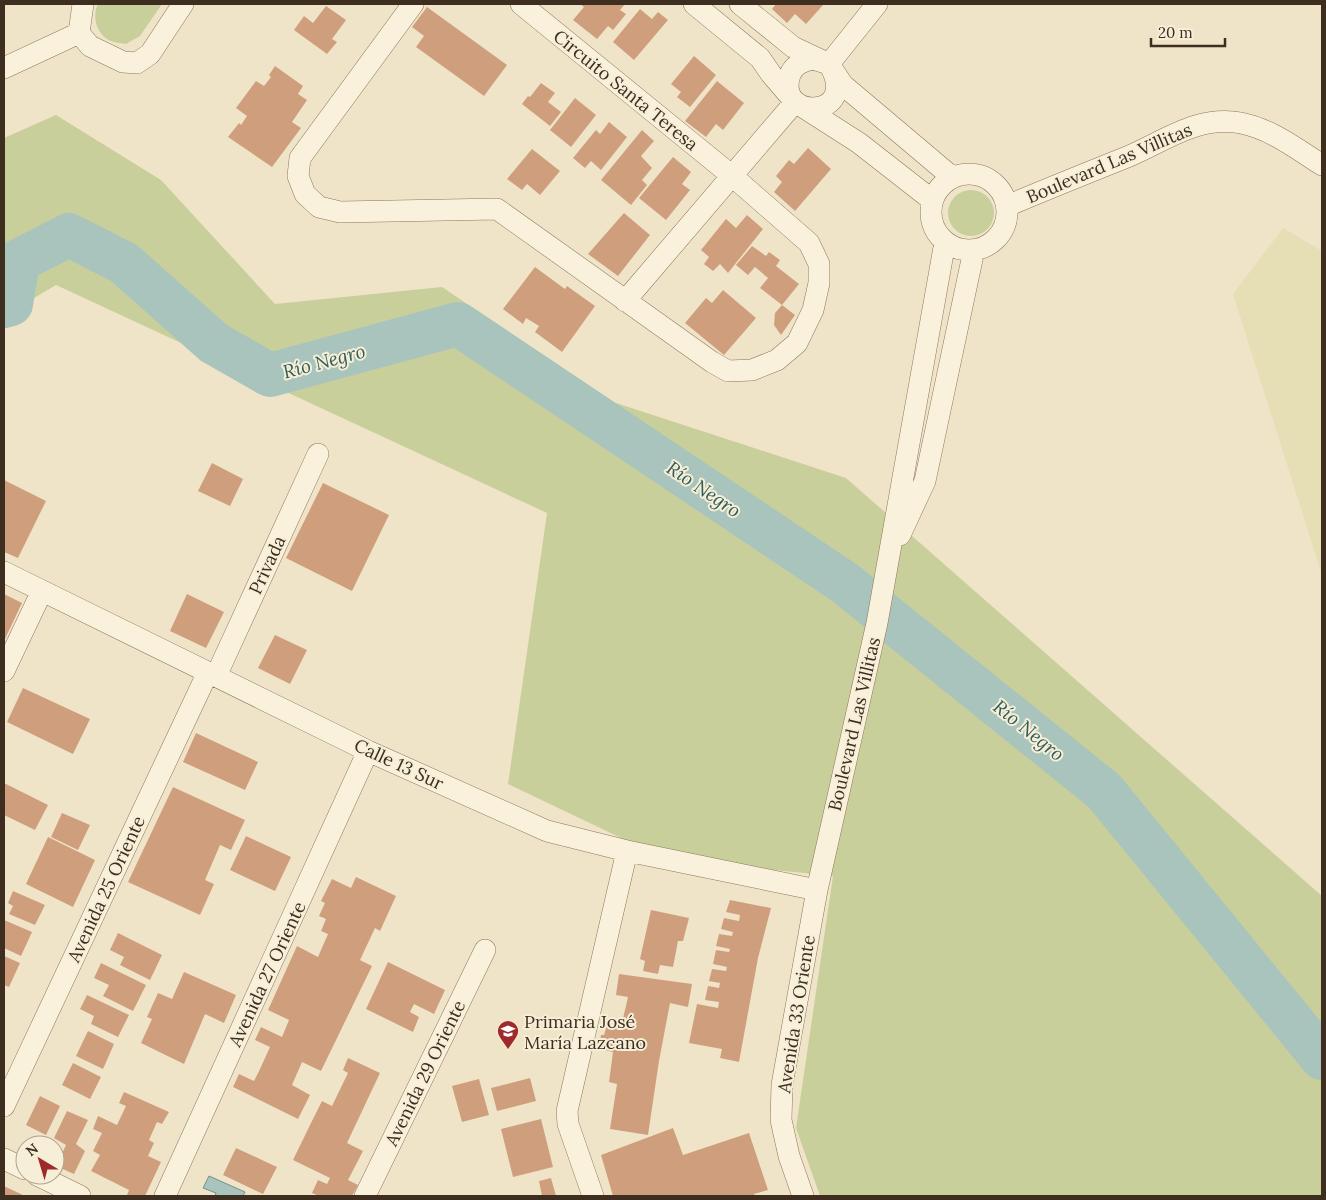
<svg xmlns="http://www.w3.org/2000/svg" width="1326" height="1200" font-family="Lora,serif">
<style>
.farmland{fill:#e6deb5}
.green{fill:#c9cf9b}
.water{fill:#a9c4bc;stroke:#6f938a}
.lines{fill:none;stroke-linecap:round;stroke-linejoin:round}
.river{stroke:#a9c4bc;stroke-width:44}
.building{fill:#cf9f7d}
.street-casing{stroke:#8d765c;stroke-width:22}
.street{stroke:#faf1dc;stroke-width:21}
.labels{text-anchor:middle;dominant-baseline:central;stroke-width:4;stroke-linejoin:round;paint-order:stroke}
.street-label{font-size:18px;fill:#3d2e20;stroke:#f7eed8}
.poi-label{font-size:18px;fill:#3d2e20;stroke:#f7eed8;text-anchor:start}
.water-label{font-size:19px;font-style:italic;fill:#2f5d5a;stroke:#f7eed8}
</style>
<rect width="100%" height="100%" fill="#f0e4c8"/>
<path class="farmland" d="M1283,228L1322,251V575L1233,294Z"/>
<path class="green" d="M98,4H162L140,36L126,44C121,43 112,43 107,39C96,31 92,16 98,4Z
M56,115L161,180L275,304L442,287L613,402L846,478L1322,896V1196H820L796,1128L833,876L665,859L508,784L547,513L56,285L4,316V138Z
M948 213a23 23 0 1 1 46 0a23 23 0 1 1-46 0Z"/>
<path class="water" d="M209,1176L245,1192L243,1196H215L216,1193L203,1188Z"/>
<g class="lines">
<path class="river" d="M4,306L11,304L18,261L69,235L124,263L214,343L270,375L458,324L845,583L1104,791L1322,1058"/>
</g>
<path class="building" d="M580,4H625L620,10L626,14L613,30L608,26L597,39L573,20L584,7Z
M776,4H824L806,24L795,14L787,23L772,9Z
M326,6L346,20L332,39L337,42L327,54L294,30L304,16L313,23Z
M427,7L507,65L484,96L416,47L424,36L412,27Z
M640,9L652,19L658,12L668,20L634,60L613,42Z
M694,56L716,75L690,107L677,97L681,92L671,84Z
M275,66L303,86L298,94L307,100L292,122L301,128L272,167L228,137L239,123L241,125L247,116L236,108L256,81L264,86L271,77L269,75Z
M717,81L744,103L723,130L716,124L706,137L685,121Z
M541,83L555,93L548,102L561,112L550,126L522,104L528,96L530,97Z
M575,98L596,115L571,147L550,130Z
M609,122L627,137L601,170L591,161L585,168L573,158L596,130L600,134Z
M642,130L654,141L641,156L652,168L642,180L647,185L631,205L601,180Z
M808,148L831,169L795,211L774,192L782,182L776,176L789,160L794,164Z
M532,149L560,171L540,195L527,184L522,190L507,179Z
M673,157L691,172L682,184L690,190L666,220L639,198Z
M624,213L650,235L618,276L588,254Z
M747,215L763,229L728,273L720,264L713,271L704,264L709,257L701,250L726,219L736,228Z
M752,246L766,256L769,252L780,260L776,266L799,284L782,305L795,315L781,335L774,325L775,313L782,305L760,288L768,278L755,267L748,275L736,265Z
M535,267L565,289L567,286L595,306L562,352L535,332L539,326L526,318L523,324L503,309Z
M723,290L756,318L724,355L685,323L706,298L712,303Z
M212,463L243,479L230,506L198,491Z
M4,480L46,501L18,558L4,552Z
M323,483L389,515L352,591L286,558Z
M4,594L22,603L4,641Z
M187,594L224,612L206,648L170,631Z
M275,635L307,650L290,684L258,668Z
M23,688L90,719L73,754L7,722Z
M196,733L258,762L245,790L183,762Z
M4,783L48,805L35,830L4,815Z
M173,787L245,820L231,850L220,845L205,880L214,884L200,915L128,882Z
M62,813L90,825L78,850L51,837Z
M246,836L291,857L275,891L230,870Z
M48,837L95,860L73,907L26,884Z
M356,877L396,896L380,931L375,928L360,960L372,966L321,1071L302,1062L292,1085L310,1095L298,1119L233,1087L239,1074L254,1081L260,1069L270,1047L255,1040L261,1027L282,1037L289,1020L268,1010L297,946L318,957L328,934L321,931L326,919L319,916L325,903L321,901L332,879L351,888Z
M13,891L45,905L35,925L9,914L13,906L8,903Z
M730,900L771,908L758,958L739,1062L720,1058L722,1049L689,1043L697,1004L718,1008L719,1002L705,1000L708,986L719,988L720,983L709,981L712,969L726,971L727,967L713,964L716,950L729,952L730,949L716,946L719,934L732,936L733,932L721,929L724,918L739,921L740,915L726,912Z
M651,910L689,918L683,941H678L673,967L660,965L658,974L643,971L645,961L640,959Z
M4,920L32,932L21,956L4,948Z
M118,933L162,955L150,980L120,965L124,957L110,950Z
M4,956L20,963L9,987L4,985Z
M388,962L445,990L434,1014L414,1004L410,1012L419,1017L413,1032L366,1009Z
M101,963L146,985L133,1011L103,996L109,985L94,978Z
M184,972L236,995L224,1023L205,1014L184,1064L141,1043L152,1019L147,1017L158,993L172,999Z
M619,974L692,984L688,1007L670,1003L659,1061L648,1135L610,1129L617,1084L609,1082L613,1052L599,1049L601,1035H604L607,1025L621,1027L628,997L616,995Z
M87,995L129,1015L118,1037L91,1024L94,1016L80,1009Z
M88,1031L114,1044L103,1069L76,1056Z
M348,1058L380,1073L347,1143L363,1151L348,1180L358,1185L352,1196H319L312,1193L318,1180L327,1184L330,1178L293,1160L310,1125L325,1133L310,1125L322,1101L332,1106L348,1073L343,1070Z
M73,1063L101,1077L90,1099L62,1085Z
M530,1078L536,1101L497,1111L491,1088Z
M479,1079L489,1115L462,1122L452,1086Z
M124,1092L169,1112L162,1124L157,1122L149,1140L154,1143L148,1156L161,1162L145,1196H131L127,1195L129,1190L91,1171L100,1155L93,1151L102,1133L93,1129L98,1116L117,1125L126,1106L119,1103Z
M40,1096L60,1106L46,1135L26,1125Z
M67,1111L88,1120L76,1144L85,1151L74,1174L56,1166L66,1145L54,1138Z
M541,1119L553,1167L513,1177L501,1129Z
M673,1128L683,1155L749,1133L768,1190L754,1194L755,1196H613L601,1155Z
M236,1148L277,1167L263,1194L223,1175Z
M551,1178L556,1196H542L539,1181Z
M4,1187H6L25,1196H4Z"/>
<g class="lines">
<g class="street-casing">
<path id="street" d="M83,4L79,33L90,46L123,62L137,63L150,54L183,4
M413,4L300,158L298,176L305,194L319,207L340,212L497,209L712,362L728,371L752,370L777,360L797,343L813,310L819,283V264L809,243L731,175L521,4
M694,4L760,58L771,74L795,102L859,143L932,200
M740,4L793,47L829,64L843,85L952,177
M813,59L829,64C862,120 774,121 790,75C793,65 803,61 813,59Z
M829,64L877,4
M4,68L79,33
M931 212a38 38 0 1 1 76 0a38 38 0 1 1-76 0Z
M1007,206C1047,189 1087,173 1127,157C1165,141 1197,115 1241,123C1271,129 1297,149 1322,165
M625,301L795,102
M900,535L925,481L974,250
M4,572L368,751L547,831L627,851L817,890
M4,671L42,591
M216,676L318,454
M4,1106L208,672
M4,1159L25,1169
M37,1175L80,1196
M165,1196L368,751
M365,1196L485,950
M593,1196L568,1124L567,1111L627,851
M803,1196L789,1156L781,1120L782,1085L817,890L877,623L945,242"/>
</g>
<use href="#street" class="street"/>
</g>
<defs>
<g id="school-pin" transform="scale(1.125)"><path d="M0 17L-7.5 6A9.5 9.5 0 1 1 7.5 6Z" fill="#9e2a2b" stroke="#f7eed8"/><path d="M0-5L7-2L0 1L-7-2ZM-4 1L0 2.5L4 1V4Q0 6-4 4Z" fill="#fff"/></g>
</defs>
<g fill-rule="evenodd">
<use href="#school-pin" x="508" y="1031"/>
</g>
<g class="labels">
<g class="street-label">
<text transform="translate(626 90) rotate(39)">Circuito Santa Teresa</text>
<text transform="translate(1109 163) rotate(-23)">Boulevard Las Villitas</text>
<text transform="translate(267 565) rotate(-65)">Privada</text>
<text transform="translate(854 724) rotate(-77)">Boulevard Las Villitas</text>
<text transform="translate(399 764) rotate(25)">Calle 13 Sur</text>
<text transform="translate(106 889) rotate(-65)">Avenida 25 Oriente</text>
<text transform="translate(267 974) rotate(-65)">Avenida 27 Oriente</text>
<text transform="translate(796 1014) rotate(-81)">Avenida 33 Oriente</text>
<text transform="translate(425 1073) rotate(-64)">Avenida 29 Oriente</text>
</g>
<g class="poi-label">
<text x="524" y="1021">Primaria José<tspan x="524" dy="21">María Lazcano</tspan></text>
</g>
<g class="water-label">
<text transform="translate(324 361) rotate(-15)">Río Negro</text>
<text transform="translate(704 489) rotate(34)">Río Negro</text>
<text transform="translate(1029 730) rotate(39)">Río Negro</text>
</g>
</g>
<rect width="1326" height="1200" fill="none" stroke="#3d2e20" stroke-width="10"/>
<g transform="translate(40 1160) rotate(322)"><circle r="24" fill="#f7eed8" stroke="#ada18e"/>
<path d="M0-4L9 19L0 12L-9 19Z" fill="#9e2a2b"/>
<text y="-8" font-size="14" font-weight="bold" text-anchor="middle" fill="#3d2e20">N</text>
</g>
<path d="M1151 38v8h74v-8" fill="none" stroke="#3d2e20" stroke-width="2.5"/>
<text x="1158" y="38" font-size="15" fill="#3d2e20" stroke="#f7eed8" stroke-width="4" paint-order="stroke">20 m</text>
</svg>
